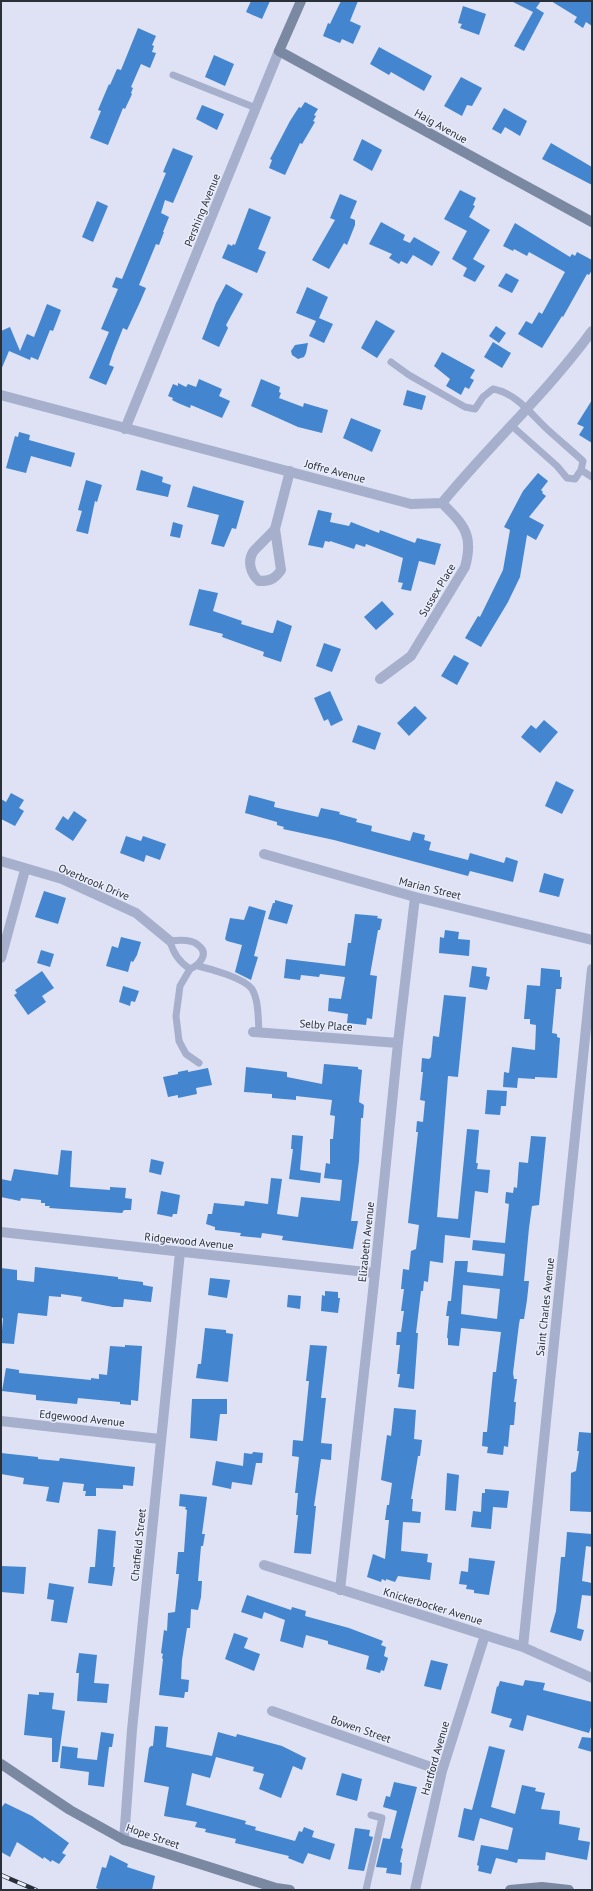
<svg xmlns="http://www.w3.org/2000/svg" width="593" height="1891" font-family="'PT Sans',sans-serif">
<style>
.building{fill:#4385ce;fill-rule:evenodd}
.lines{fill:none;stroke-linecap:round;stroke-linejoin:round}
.lane{stroke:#a6afcb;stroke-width:7}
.street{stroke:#a6afcb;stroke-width:10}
.secondary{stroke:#7a88a2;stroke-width:10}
.rail-casing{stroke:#29303a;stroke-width:4.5}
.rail{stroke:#ebeefb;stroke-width:3;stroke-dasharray:9;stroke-linecap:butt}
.labels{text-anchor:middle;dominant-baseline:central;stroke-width:3;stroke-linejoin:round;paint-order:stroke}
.street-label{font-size:11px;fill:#29303a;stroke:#ebeefb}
</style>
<rect width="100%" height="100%" fill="#dee2f4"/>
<path class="building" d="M251,1H270L262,19L246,12Z
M341,1H358L350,21L361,26L353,44L342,39L340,43L323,36L328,23L330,24Z
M511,1H541L536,8L544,13L524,51L514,46L533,12Z
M551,1H592V26L586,22L583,28L574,22L577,17Z
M463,6L486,14L479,35L460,28L462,24L458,23Z
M138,28L156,36L152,45L154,46L152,52L156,53L150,68L141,64L131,87L133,88L131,93L132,94L125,109L123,108L108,145L90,138L101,111L98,110L109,84L110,85L117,69L121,70Z
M379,47L432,76L424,91L391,72L389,75L370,64Z
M214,55L234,64L225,86L205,77Z
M461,77L482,88L472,106L467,105L462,116L444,106Z
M305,102L318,109L314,115L316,116L313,121L315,122L302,144L300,143L285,175L269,168L272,160L270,159L290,121L299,107L301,108Z
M202,105L224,114L217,130L196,119Z
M504,108L527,121L520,136L505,127L501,134L492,129Z
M362,139L382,150L372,171L353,160Z
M551,143L592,167V185L542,159Z
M173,148L193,156L173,203L165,200L161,213L169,217L163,232H164L159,245L156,244L139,285L146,288L140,302L127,330L123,328L113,353L109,365L114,367L106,385L89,378L109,332L101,329L118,289L112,287L116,277L122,279L166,173L163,172Z
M460,190L476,198L473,205L475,206L469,217L490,230L473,259L485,266L475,282L463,276L467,268L452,259L467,231L444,219Z
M340,194L357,201L350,218L355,220V225L347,245L344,243L329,269L312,260L335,220L330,218Z
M97,201L108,206L93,242L82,237Z
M249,208L271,217L258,249L266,252L257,273L222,258L228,244L232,246L233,244L235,245Z
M381,222L405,235L403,240L410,243L414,237L440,252L432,266L413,255L407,264L401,261L399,264L389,258L392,254L369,244Z
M515,223L570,257L572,254L575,256L577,252L592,260V270L589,275L587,274L563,317L562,316L542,348L518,334L526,321L532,324L539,312L542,314L565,272L529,252L527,256L514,249L513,251L503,246Z
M506,273L519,280L512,293L498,286Z
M226,284L243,294L226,325L228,328L219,347L202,339L216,303Z
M307,287L328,297L319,318L333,324L324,343L309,336L316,321L296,313Z
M47,304L61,310L53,331L50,330L38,360L31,357L30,360L9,351L1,370V331L10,327L20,351L27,334L34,337Z
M376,320L395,331L377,358L361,348Z
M496,326L506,333L499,343L489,336Z
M493,342L511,353L502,368L484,357Z
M308,343L306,353L304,357L298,359L292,355L291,351L295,345Z
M442,352L475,370L470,378L474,380L469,389L465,387L461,395L446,386L450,379L434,366Z
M199,379L222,389L219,396L230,401L222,418L191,405L190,408L178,403L172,400L173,398L168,396L173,384L178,386V383L186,387L188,384L196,387Z
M261,379L280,387L279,392L281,393L279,398L303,407L304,403L328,410L322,433L298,427L251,406Z
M407,390L426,396L422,410L403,405Z
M592,400V443L579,435L584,427L577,424Z
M351,418L381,430L372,452L343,438Z
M19,432L30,435L29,440L75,453L71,467L31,456L26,473L6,468L15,436L18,437Z
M141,470L163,477L162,482L171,485L168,497L136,490Z
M538,473L548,481L541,490L543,492L542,493L546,496L529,517L544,525L536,540L527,535L520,577L508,602L481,647L465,638L478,616L480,617L503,570L510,530L504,527L523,491Z
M86,480L102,485L97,502L95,501L88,534L76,531L82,511L78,510Z
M193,486L244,501L236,529L232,528L224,547L211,544L219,515L187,507Z
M318,510L332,513L330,522L349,526L351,522L379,533L380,530L415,543L417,538L441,544L435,565L419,561L411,591L401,589L403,583L398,582L403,558L366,544L365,547L356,544L354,549L330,541V542L325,541L323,548L308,545Z
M173,522L183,525L180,538L170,536Z
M199,589L218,593L213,611L242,621L241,624L271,633H273L277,620L292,626L281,662L263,656L264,652L222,637L223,634L189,625Z
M382,601L394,614L376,630L364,617Z
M324,643L341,649L332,672L316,666Z
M454,655L469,663L457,685L441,676Z
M330,691L343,720L331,726L328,719L324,721L314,698Z
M415,706L427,718L409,736L397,723Z
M544,720L558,732L540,753L521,737L531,725L536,729Z
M358,725L381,733L375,750L352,742Z
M556,781L574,790L562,814L545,806Z
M11,793L24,800L19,808L24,811L15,826L1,819V799L6,802Z
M249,795L275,802L274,807L318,817L321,808L340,812L339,814L357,819L356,822L372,826L371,831L410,841L413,832L425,835L424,840L431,842L429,850L468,860L470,853L504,863L506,857L518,861L513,882L470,871L468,876L334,840L283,829L284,827L277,825V822L245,813Z
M74,811L87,820L73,841L55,829L63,816L68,820Z
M126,836L141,841L143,836L166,844L160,860L146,855L144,862L120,853Z
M544,873L564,879L559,897L539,892Z
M44,891L66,898L58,924L35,917Z
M275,900L293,905L287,924L268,919L273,903H275Z
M249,906L266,911L254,956L258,957L251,980L235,972L242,945L227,941L225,939L230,918L244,920Z
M355,914L378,916L377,918L382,919L380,930H378L370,975L377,976L372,1019L367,1018L366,1025L347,1023L348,1014L328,1011L329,998L341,999L345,977L320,974L319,977L301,975L300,980L284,978L286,959L345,966L348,943H351Z
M445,930L459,932L458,939L470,940L469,956L439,953L440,937L444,938Z
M121,937L141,942L137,955L133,962L131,961L128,972L106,966L112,946L118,948Z
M41,950L54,954L50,967L37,963Z
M472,966L487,968L486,976L490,977L487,990L469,987Z
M541,968L560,970V977H562L561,989H556L552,1033L557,1034V1037L560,1038L557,1078L535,1077V1079L518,1078L517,1088L503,1087L504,1072L509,1073L512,1047L535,1050L536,1025L530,1024V1019H524L527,985L540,986Z
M42,971L54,988L42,996L46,1002L28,1015L14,995L17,993L15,990Z
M123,986L139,991L135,1002L131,1001L130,1006L119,1002Z
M444,995L466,997L458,1077L448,1076L437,1217L458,1219L467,1129L479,1130L476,1163H478L477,1169L490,1170L488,1193L475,1191L470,1238L445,1235L443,1263L430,1261L428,1282L424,1281L423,1291H421L416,1333H418L414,1389L398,1387L400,1374H397L400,1345H396L397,1332H401L404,1311H401L404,1289H401L403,1269L409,1270L411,1251L416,1249L419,1225L408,1223L418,1132H416L417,1121L423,1122L425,1101L420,1100L423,1072H421L422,1058L429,1059L431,1057L433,1036L439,1037Z
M324,1064L358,1067V1069L362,1070L359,1102L364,1105L363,1118H361L359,1161L351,1221H358L353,1249L282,1240L283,1236L262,1233L261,1238L240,1236L241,1233L215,1230V1227L206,1224L208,1214H212L214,1203L244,1206L245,1201L268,1204L271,1178L282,1179L277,1214L298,1217L301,1197L340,1201L342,1180L324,1178L326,1163L330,1164V1139H333L335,1116L330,1115L332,1100L296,1096V1100L272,1098V1094L244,1092L246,1067L287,1072V1077L322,1084Z
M208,1068L212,1085L196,1088L197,1094L178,1098V1095L168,1097L163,1077L178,1074V1072L188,1070V1072Z
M487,1090L507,1091L506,1106H501L500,1115L485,1114Z
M292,1135L303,1136L300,1170L321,1173L320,1183L289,1179L293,1149H291Z
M531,1136L546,1137L539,1205L532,1206L529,1228L524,1281H529L527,1300L524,1319H520L519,1324L513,1373L514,1379H517L514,1402H516L514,1425H510L508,1447L504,1446L503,1455L487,1453L488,1447L482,1446L483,1432H487L493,1372H496L501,1332L461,1328L459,1346L448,1345V1338H447L449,1316H446L448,1301H451L455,1261H468L467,1272L503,1276L505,1254L472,1250L473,1240L505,1243L509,1204L505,1203L506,1192L513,1193L514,1187L517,1188L519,1162L528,1163ZM463,1285L500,1289L497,1319L461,1314Z
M61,1150L72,1151L70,1187L110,1190V1187L126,1188L125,1198L132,1199L131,1210H124L122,1213L49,1208L50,1206H45V1203H41V1200L21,1198L20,1201L1,1197V1179L11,1181L14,1169L58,1175Z
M151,1159L164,1162L161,1175L149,1172Z
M161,1191L180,1195L177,1214H173L172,1217L157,1214Z
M35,1267L118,1277V1279L143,1282V1285L153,1287L151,1302L124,1299L123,1307H113L81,1301L82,1297L61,1294V1297L49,1296L47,1316L18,1313L14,1344L1,1343L3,1318H1V1268L17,1270V1280L34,1282Z
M210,1278L230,1280L227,1298L208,1295Z
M325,1291L338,1292V1298H340L338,1313L321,1311L322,1295L325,1296Z
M288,1295L301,1296L300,1309L287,1307Z
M205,1328L226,1330V1333L233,1334L228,1382L196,1378L198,1364H201Z
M125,1345L142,1346L138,1401L131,1400V1405L120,1404V1402L78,1398L77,1404L36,1400V1395L2,1391L6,1368L19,1370V1373L91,1380V1378L99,1379V1374L107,1375L110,1346L125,1347Z
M310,1345L327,1346L321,1398H326L321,1443L332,1444L331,1460L321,1459L314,1506H316L311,1554L294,1553L298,1515H296L298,1493H295L299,1457L292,1456L293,1440L303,1441L309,1381H306Z
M192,1399H227V1414H220L217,1441L190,1438Z
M394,1408L416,1410L414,1439L422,1440L420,1456H418L411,1499H413L412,1511L421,1512L420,1523L403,1522L401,1551L428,1554L427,1562L432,1563L430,1580L398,1576L395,1582L386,1579V1581L382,1579L381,1582L367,1577L373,1554L385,1559L389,1520H385L387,1505H389L392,1483L381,1480L387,1435L391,1436Z
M579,1432L592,1433V1512L570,1511L571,1473L576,1471L579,1451H577Z
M253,1452L263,1453L262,1463H256L252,1485L232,1482L231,1489L212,1485L216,1461L243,1466L244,1453L252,1454Z
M1,1453L38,1457V1459L59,1461L60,1458L135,1467L133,1486L123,1485V1489L96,1488V1496H85L86,1491H83L84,1484L63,1482L59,1503L46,1501L49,1487L23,1484L24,1478L1,1474Z
M447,1473L459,1475L456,1511L445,1510Z
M485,1489L509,1491L507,1508L493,1507L491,1529L471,1527L473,1511L481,1512L482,1493H485Z
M180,1494L207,1497L202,1534H205L203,1546H201L198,1581H202L201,1597L198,1610L191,1609L190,1628H187L182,1660L181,1679L189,1680L188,1692H185L184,1698L159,1695L163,1659L162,1658L163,1654L161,1653L164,1630L167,1631L168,1613L175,1612L179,1574H176L178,1552H184L187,1510L185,1509L186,1507L179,1506Z
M98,1529L116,1531L113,1567H115L112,1586L88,1583L90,1567H95Z
M567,1532L592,1534V1547L586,1546L582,1581L592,1583V1596L582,1595L577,1628L584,1630L581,1641L550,1632L556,1611L561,1557H565Z
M469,1558L495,1561L489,1595L474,1593V1590L466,1589L467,1585L459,1584L461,1571L468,1572Z
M1,1566L26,1567L24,1594L1,1592Z
M49,1583L74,1587L67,1623L51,1621L54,1600L47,1599Z
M247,1595L291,1610L292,1607L306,1611L305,1616L349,1628L383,1641L381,1645L386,1647L384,1656L388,1658L384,1671L381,1670L380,1673L366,1669L369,1656L328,1644V1641L306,1635L303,1648L280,1641L285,1620L264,1612L262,1619L241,1612Z
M234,1633L248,1638L244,1648L260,1654L254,1671L225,1659Z
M79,1653L97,1655L94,1683L109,1684L107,1703L77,1701L79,1673H76Z
M431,1660L448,1664L441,1690L424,1686Z
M525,1680L545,1683L543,1690L592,1702V1724L589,1733L527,1715L523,1731L509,1727L512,1719L491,1713L497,1686L498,1687L500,1681L523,1686Z
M39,1692L54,1693L52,1709L65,1711L58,1762H52V1738L24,1735L28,1694L39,1695Z
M155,1726L168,1727L166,1747L212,1756L218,1732L236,1737L237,1734L282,1746L306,1758L302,1770L293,1766L281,1798L259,1789L264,1774L253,1771L254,1767L216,1757L210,1778L192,1773L186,1805L246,1821L245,1824L256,1827L255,1830L295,1841L299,1831L302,1832L304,1827L314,1831L312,1837L335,1844L330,1860L308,1853L303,1864L288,1858L289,1856L235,1843L236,1839L205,1832L206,1829L195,1827L197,1822L164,1816L169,1787L144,1782L149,1748L151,1746H153Z
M101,1732L114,1734L112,1747H109L104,1787L88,1785L89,1772L60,1768L62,1746L78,1748L77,1758L97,1760Z
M582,1737L592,1738V1752L578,1748Z
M489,1746L505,1750L491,1807L515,1814L522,1785L536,1788L535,1791L545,1793L541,1809L560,1811L559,1824L580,1828L578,1840L590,1842L587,1860L546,1852L545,1860L518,1859L517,1863L496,1858L491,1874L478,1871L479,1866L477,1865L481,1845L508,1850L513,1828L480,1818L474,1841L458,1837L464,1808L472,1810Z
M342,1773L362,1779L357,1801L336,1795Z
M394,1782L417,1787L401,1848L403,1849L400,1862L402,1863L401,1875L386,1873L387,1868L376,1867L383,1838L390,1839L397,1811L383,1807L386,1796L390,1797Z
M5,1803L32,1816L69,1843L62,1853L66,1855L59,1864L52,1860L51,1862L44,1857L43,1859L17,1842L10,1857L1,1852V1808Z
M355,1828L370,1830L369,1836L373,1837L364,1871L348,1869Z
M110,1855L128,1864L127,1867L155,1876L152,1890H101L96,1888L102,1867L106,1868Z"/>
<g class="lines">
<path class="lane" d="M173,75L256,108
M391,362L409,375L465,407L475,409L483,397L493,389C516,393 531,414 547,429C559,440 571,450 583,461L581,470L575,479L567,478L557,466L512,426
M581,470L592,477
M170,941C178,940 192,939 198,945C210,954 199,965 190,969C179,962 173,953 170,941Z
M198,966C211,969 244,978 252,989C259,1001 258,1019 259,1032
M190,969L180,986L176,1016L179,1041L186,1054L199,1063
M366,1890L382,1818L371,1815"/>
<path class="street" d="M1,395L411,504L442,503C490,444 547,393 592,331
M125,429L279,51
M275,529C271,534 255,549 253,552C247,562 251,574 259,581C270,581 275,579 281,570L275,529L290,471
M380,679L411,656L465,567C474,535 464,525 442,503
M264,854L415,897L592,940
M1,861L62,879L136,913L170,941
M1,958L25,870
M253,1032L398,1043
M1,1232L375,1273
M1,1421L160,1439
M264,1565L523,1647L592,1678
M340,1590L375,1273L398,1043L415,897
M523,1647L592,969
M272,1711L442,1771
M124,1840L132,1730L180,1252
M415,1890L442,1771L485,1635"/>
<path class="secondary" d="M301,1L279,51L592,222
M1,1764L70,1810L124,1840L276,1888L290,1890
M510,1890L542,1887L569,1890"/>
<g class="rail-casing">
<path id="rail" d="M1,1875L36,1890"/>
</g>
<use href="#rail" class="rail"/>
</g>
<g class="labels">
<g class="street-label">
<text transform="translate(441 126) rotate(29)">Haig Avenue</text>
<text transform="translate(202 210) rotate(-68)">Pershing Avenue</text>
<text transform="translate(335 471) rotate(15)">Joffre Avenue</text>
<text transform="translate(437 590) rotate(-59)">Sussex Place</text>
<text transform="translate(94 882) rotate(23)">Overbrook Drive</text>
<text transform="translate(430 888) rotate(14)">Marian Street</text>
<text transform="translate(326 1025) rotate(4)">Selby Place</text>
<text transform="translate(189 1241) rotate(6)">Ridgewood Avenue</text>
<text transform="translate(366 1242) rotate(-84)">Elizabeth Avenue</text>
<text transform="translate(545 1307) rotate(-84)">Saint Charles Avenue</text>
<text transform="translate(82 1418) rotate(6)">Edgewood Avenue</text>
<text transform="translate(138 1545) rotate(-84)">Chatfield Street</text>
<text transform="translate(433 1606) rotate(17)">Knickerbocker Avenue</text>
<text transform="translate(361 1729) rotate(19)">Bowen Street</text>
<text transform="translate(435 1758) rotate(-74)">Hartford Avenue</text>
<text transform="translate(153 1836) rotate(19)">Hope Street</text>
</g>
</g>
<rect width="593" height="1891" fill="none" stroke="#29303a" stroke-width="4"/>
</svg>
